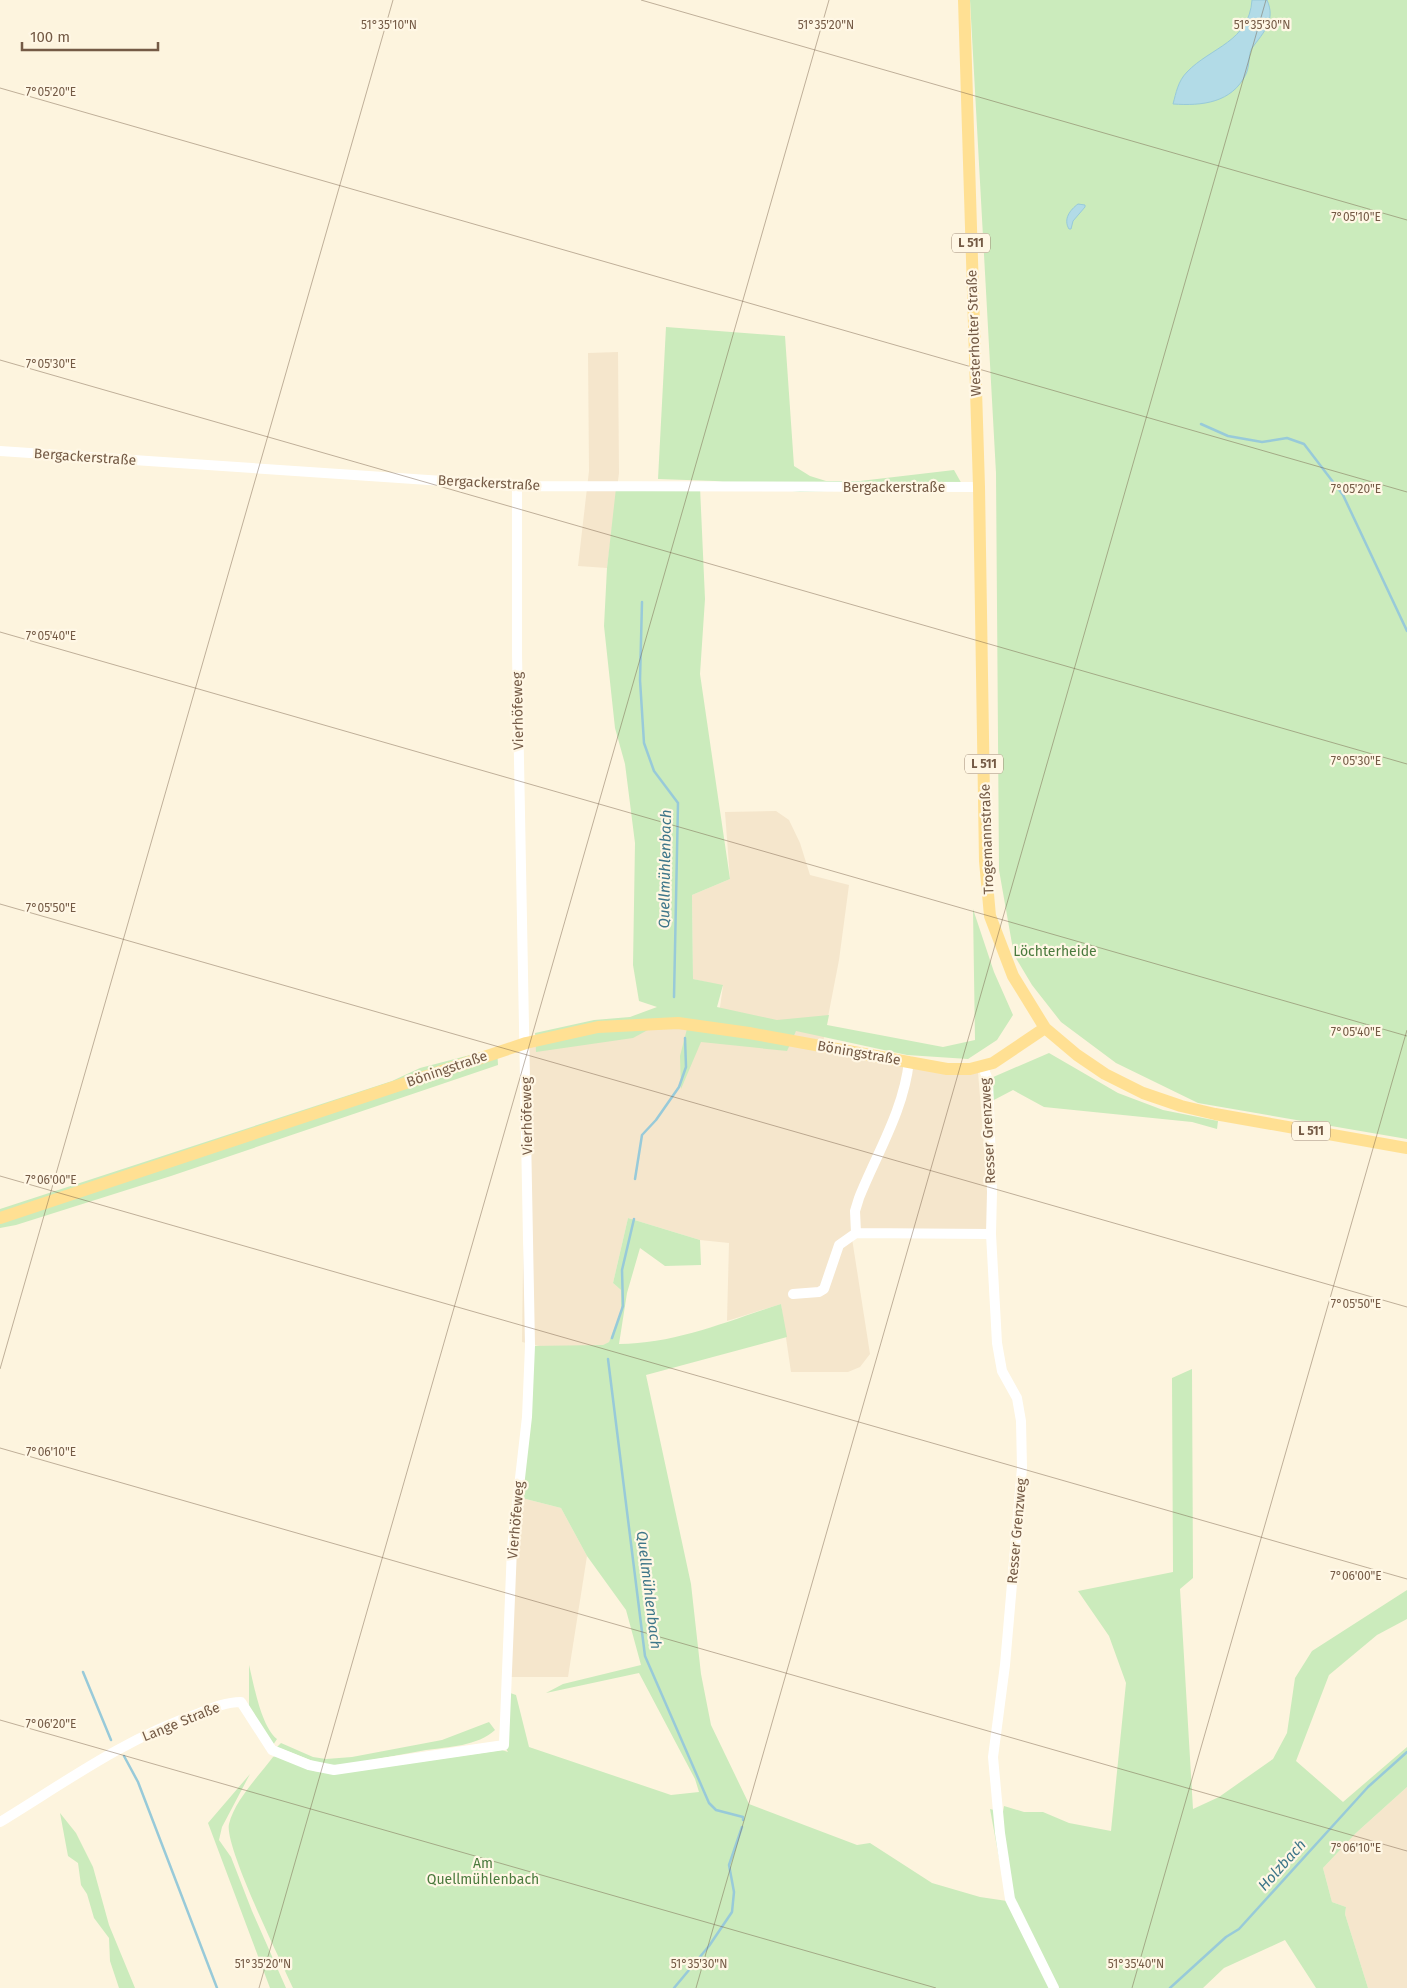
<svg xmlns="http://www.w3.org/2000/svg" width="1407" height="1988" font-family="'Fira Sans',sans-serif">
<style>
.residential{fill:#f5e6cc}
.green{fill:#cbebbc}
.water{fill:#b2dbe7;stroke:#98cad9}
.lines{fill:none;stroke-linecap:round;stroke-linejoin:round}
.stream{stroke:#98cad9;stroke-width:2.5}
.minor{stroke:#fff;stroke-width:10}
.major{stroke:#ffe093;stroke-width:12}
.ticks{fill:none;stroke:#745a45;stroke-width:1;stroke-opacity:0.45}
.labels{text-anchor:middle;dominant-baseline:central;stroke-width:4.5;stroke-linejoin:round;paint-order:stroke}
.shield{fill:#fff7e5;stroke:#9e8975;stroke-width:1}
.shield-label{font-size:12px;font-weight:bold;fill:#745a45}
.street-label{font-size:14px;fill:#745a45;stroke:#fff7e5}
.park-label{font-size:14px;fill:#4a7a3d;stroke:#fff7e5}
.water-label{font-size:15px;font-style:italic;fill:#3e7689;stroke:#fff7e5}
.ticks-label{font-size:12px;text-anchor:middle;fill:#745a45;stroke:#fff7e5;stroke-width:4.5;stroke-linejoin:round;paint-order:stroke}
</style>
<rect width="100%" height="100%" fill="#fdf4de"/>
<path class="residential" d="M618,352L619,473L607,568L578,566L589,471L588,353Z
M776,811L789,820L800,843L810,875L849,885L839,960L822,1048L978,1072L991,1234L851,1232L870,1354L860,1367L848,1372H791L781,1304L727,1321L729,1243L700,1240L628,1218L613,1283L621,1290V1310L609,1342L598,1348L539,1346L522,1342L526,1043L595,1028H717L723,986L693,979L692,895L730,879L725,812Z
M518,1497L561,1508L587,1556L568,1677H508Z
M1407,1787V1988H1368L1345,1914L1346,1907L1332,1902L1323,1868L1356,1833Z"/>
<path class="green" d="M970,0H1407V1139L1198,1103L1116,1063L1061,1022L1032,985L1014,955L999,870L996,473Z
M666,327L785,336L794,466L810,476L826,481H860L954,470L963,486L800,492L715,481L658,479Z
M700,487L705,599L700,674L730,879L692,895L693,979L723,985L717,1007L777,1020L829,1015L827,1025L943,1047L975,1040L973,909L994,972L1013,1015L997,1040L968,1059L907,1055L796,1031L787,1051L701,1042L681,1089L680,1056L689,1021L670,1018L633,1038L536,1052L535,1033L594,1020L630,1017L657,1007L639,1001L633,965L635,843L625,764L615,728L604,626L607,568L616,488Z
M497,1048L498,1065L171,1176L16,1225L0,1228V1209L392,1081L420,1068Z
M1049,1053L1118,1093L1163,1110L1218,1121L1217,1129L1192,1122L1044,1107L1013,1090L992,1101L991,1078Z
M628,1218L700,1240L701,1265L665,1266L640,1248L627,1293L619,1344C675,1344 728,1321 781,1304L787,1337L646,1375L691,1584L701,1674L711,1725L749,1804L857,1845L870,1843L932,1883L980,1897L1007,1901L990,1809L1003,1812L1004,1806L1024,1812H1043L1069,1823L1111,1831L1126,1683L1109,1636L1078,1591L1173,1572L1172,1378L1192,1369L1193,1578L1180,1589L1193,1809L1219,1797L1273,1759L1287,1733L1295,1678L1312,1651L1407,1590V1619L1377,1635L1329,1675L1296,1761L1343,1802L1407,1747V1787L1356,1833L1323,1868L1332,1902L1346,1907L1345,1914L1368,1988H1316L1285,1940L1224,1968L1203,1988H293C281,1961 224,1846 229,1824C235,1800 258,1777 273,1757L278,1755L314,1771L336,1774L502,1750L508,1752L504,1745L507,1692L516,1695L529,1747L671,1795L699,1792L695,1779L639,1673L546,1693L563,1684L641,1665L626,1610L587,1556L561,1508L518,1497L530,1346L603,1345L609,1342L621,1310V1290L613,1283Z
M249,1665C254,1685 261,1726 277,1739L273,1745L249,1706Z
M489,1722L495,1730C478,1746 448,1747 426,1750C397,1755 368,1761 339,1766L323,1765L277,1747L281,1743L313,1757L326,1759L352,1757L442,1740Z
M250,1774L222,1827L219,1840L231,1857L252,1911L286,1988H270L208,1823Z
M60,1813L76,1833L93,1867L109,1925L135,1988H119L110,1961L109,1938L94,1918L87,1894L81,1885L78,1863L68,1856Z"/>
<path class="water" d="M1252,0H1267C1276,20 1264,32 1252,48C1248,54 1250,66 1246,74C1232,103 1202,106 1173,104C1176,93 1178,81 1187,72C1211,47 1249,42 1252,0Z
M1078,204L1085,205V207L1073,221L1071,229H1069C1063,219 1070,210 1078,204Z"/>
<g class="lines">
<path class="stream" d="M1201,424L1228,436L1262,442L1287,438L1304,444L1343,495L1407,631
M642,602L640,680L644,743L654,771L678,803L674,997
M635,1179L642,1135L656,1120L679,1087L686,1067L685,1038
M612,1338L623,1306L622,1270L634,1219
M608,1359L645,1656L709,1803L716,1810L743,1817V1820
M83,1672L111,1740
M124,1756L138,1782L217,1988
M674,1988L709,1946L732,1912L734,1892L729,1865L742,1827
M1170,1988L1226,1937L1239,1929L1368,1787L1407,1752"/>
<path class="minor" d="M0,451L517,486L979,487
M983,1067L988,1080L992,1192L991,1234L997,1343L1002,1371L1017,1398L1021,1421L1022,1468L1005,1665L993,1757L1000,1833L1010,1899L1054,1988
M856,1233L991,1234
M793,1294L819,1292L824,1289L839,1245L856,1233L855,1211L859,1198C877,1153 904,1110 909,1061
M0,1822C64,1783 126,1738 197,1714C212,1708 226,1702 241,1702L272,1750L309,1765L334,1770L504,1745L512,1548L527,1417L530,1346L517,654V486"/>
<path class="major" d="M964,0L979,487L985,861L990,916L1013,976L1045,1028L1077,1055L1105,1074L1143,1093L1181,1106L1215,1114L1407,1148
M0,1218L526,1043L598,1027L678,1023L749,1033L947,1069H970L993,1063L1045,1028"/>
</g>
<path class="ticks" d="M641,0L1407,220M0,88L1407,492M0,360L1407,764M0,632L1407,1036M0,904L1407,1307M0,1176L1407,1579M0,1369L393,0M0,1448L1407,1851M0,1720L936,1988M259,1988L829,0M696,1988L1266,0M1132,1988L1407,1030"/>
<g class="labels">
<g class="shield">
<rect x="952" y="233.5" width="38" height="19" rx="4"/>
<rect x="965" y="754.5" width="38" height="19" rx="4"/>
<rect x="1292" y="1121.5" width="38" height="19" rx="4"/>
</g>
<g class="shield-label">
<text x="971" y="243">L 511</text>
<text x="984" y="764">L 511</text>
<text x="1311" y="1131">L 511</text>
</g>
<g class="street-label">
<text transform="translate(974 333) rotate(-92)">Westerholter Straße</text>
<text transform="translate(85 457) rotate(4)">Bergackerstraße</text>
<text transform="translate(489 483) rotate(3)">Bergackerstraße</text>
<text x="894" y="487">Bergackerstraße</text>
<text transform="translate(518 711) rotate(-91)">Vierhöfeweg</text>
<text transform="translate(987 839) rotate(-92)">Trogemannstraße</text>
<text transform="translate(859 1053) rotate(10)">Böningstraße</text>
<text transform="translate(447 1069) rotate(-19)">Böningstraße</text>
<text transform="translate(527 1116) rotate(-91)">Vierhöfeweg</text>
<text transform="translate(988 1131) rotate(-93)">Resser Grenzweg</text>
<text transform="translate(516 1520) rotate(-85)">Vierhöfeweg</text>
<text transform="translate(1017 1531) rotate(-85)">Resser Grenzweg</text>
<text transform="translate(181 1722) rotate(-22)">Lange Straße</text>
</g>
<g class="park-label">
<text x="1055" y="951">Löchterheide</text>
<text x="483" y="1863">Am<tspan x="483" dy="16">Quellmühlenbach</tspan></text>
</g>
<g class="water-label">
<text transform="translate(665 869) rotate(-89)">Quellmühlenbach</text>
<text transform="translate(649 1590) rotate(83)">Quellmühlenbach</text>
<text transform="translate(1282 1865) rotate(-48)">Holzbach</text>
</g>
</g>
<g class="ticks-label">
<text x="389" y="29">51°35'10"N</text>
<text x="826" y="29">51°35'20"N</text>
<text x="1262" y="29">51°35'30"N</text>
<text x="51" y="96">7°05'20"E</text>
<text x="1356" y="221">7°05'10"E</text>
<text x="51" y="368">7°05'30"E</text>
<text x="1356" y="493">7°05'20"E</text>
<text x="51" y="640">7°05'40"E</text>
<text x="1356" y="765">7°05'30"E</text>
<text x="51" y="912">7°05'50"E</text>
<text x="1356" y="1036">7°05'40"E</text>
<text x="51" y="1184">7°06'00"E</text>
<text x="1356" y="1308">7°05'50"E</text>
<text x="51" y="1456">7°06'10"E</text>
<text x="1356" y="1580">7°06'00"E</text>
<text x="51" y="1728">7°06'20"E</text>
<text x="1356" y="1852">7°06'10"E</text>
<text x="263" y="1968">51°35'20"N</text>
<text x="699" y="1968">51°35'30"N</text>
<text x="1136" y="1968">51°35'40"N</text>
</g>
<path d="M22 42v8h136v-8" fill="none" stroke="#745a45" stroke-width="2.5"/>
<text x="30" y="42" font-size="15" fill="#745a45" stroke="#fff7e5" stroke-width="4" paint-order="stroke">100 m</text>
</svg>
